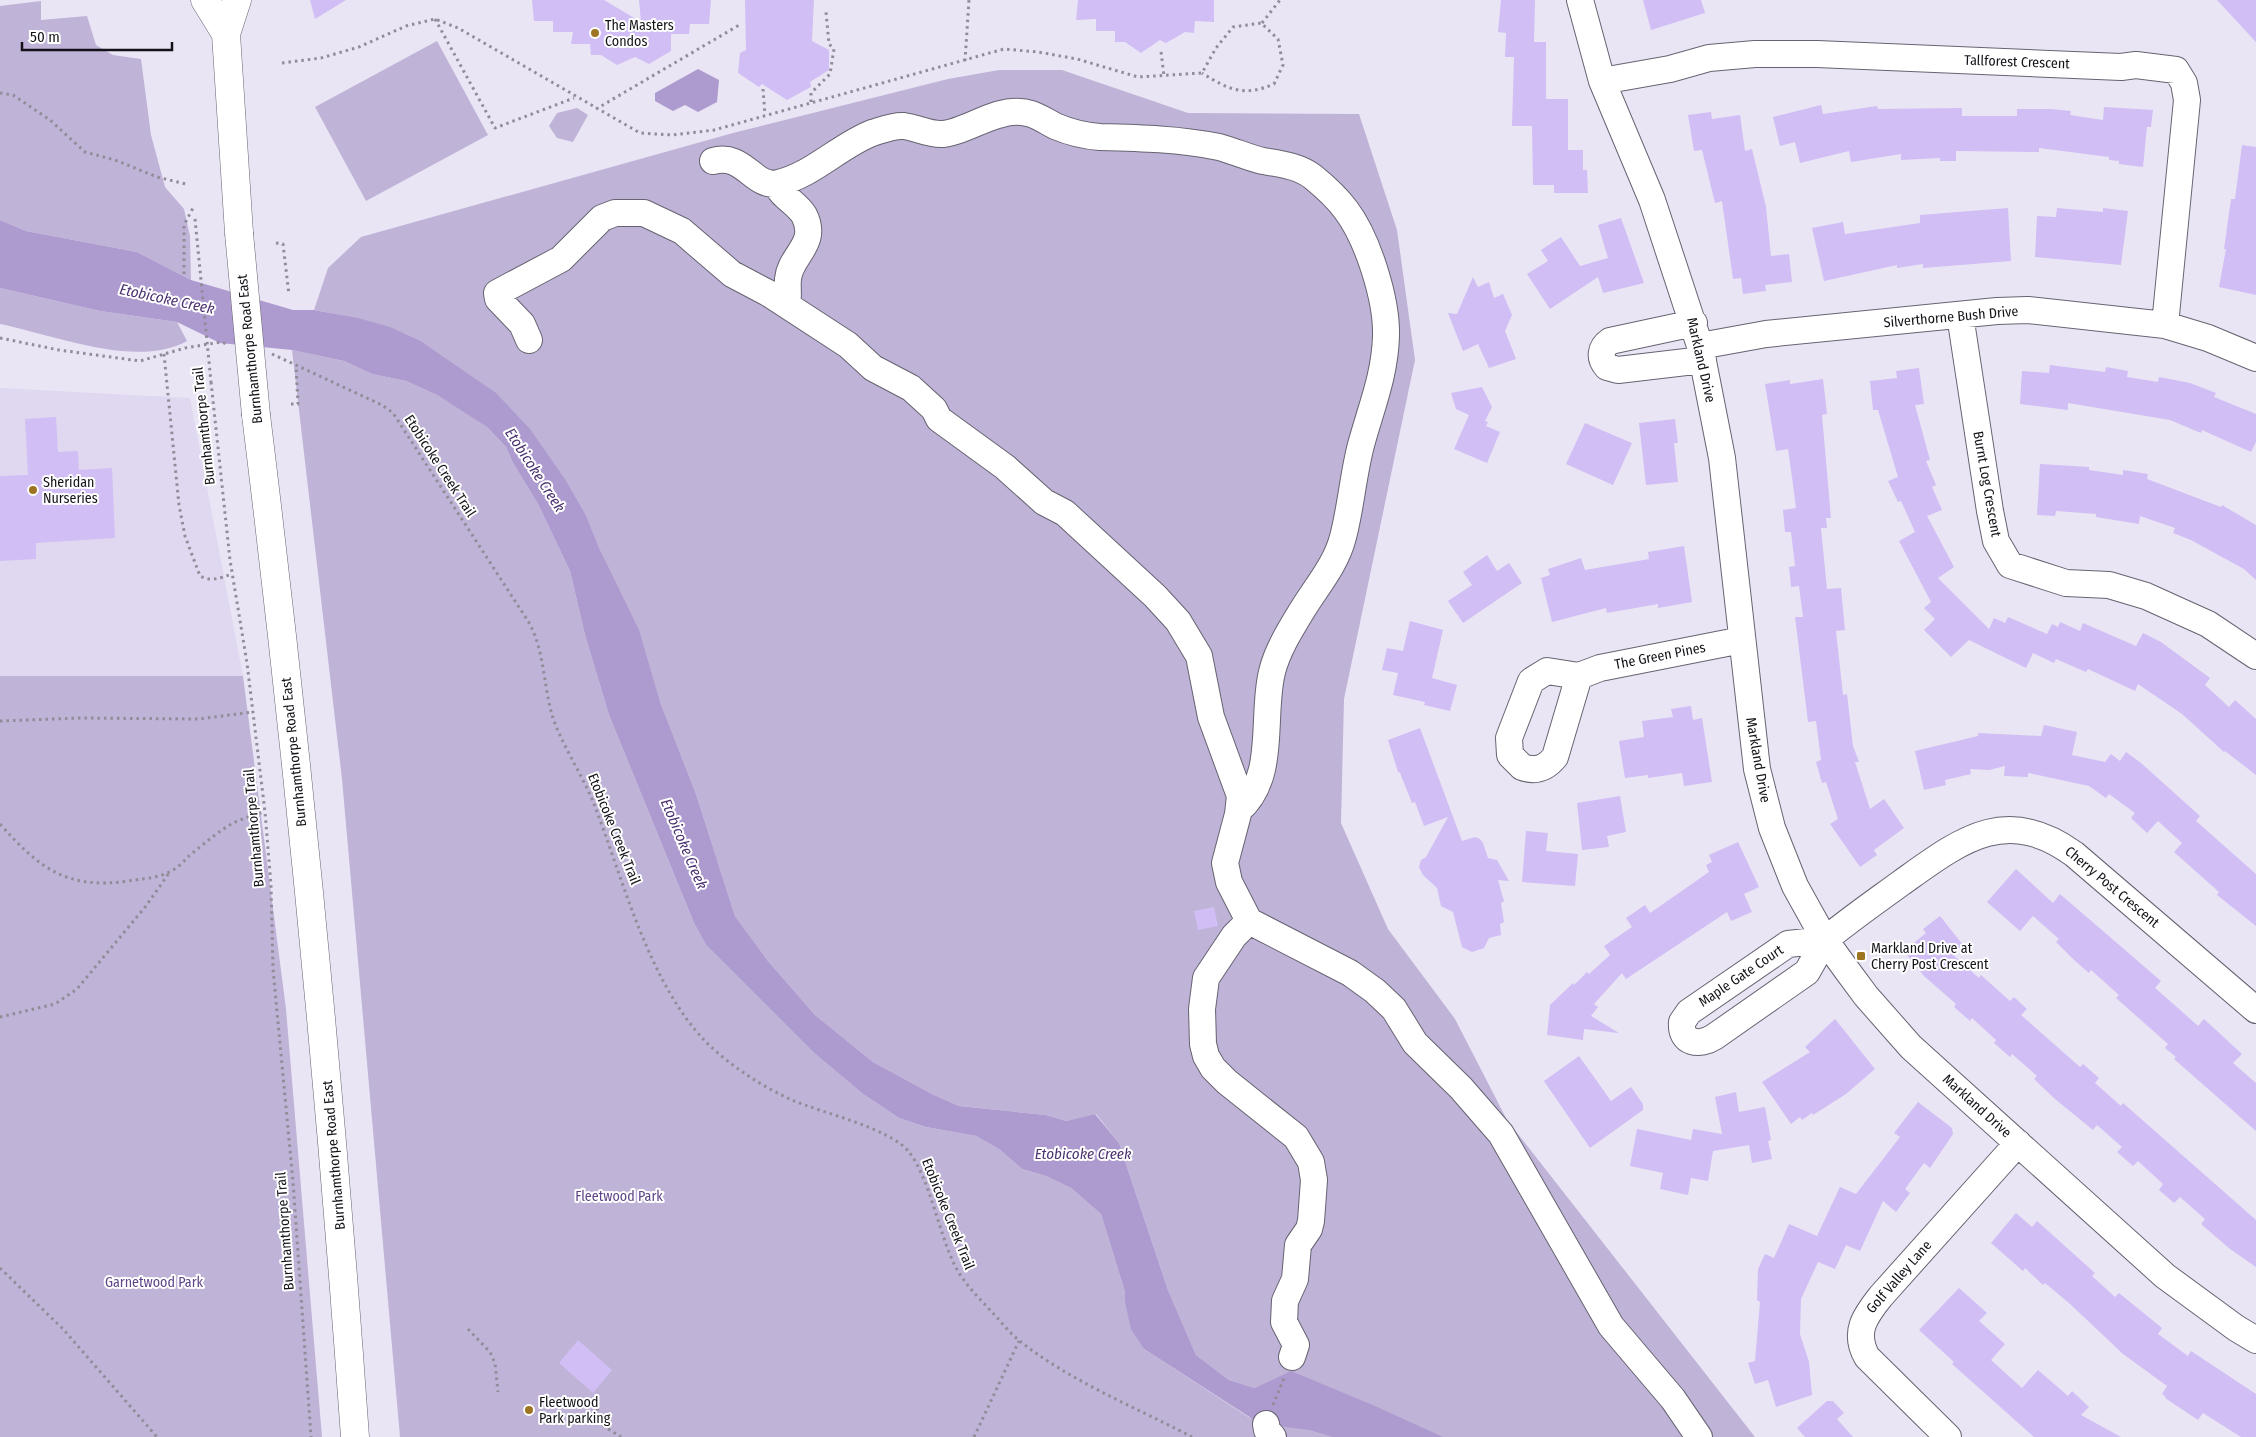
<svg xmlns="http://www.w3.org/2000/svg" width="2256" height="1437" font-family="'Fira Sans Condensed',sans-serif">
<style>
.built{fill:#e0d8f0}
.green{fill:#bfb3d7}
.water{fill:#ad9bcf}
.building{fill:#d0bef4}
.lines{fill:none;stroke-linecap:round;stroke-linejoin:round}
.minor-casing{stroke:#676371;stroke-width:28}
.major-casing{stroke:#676371;stroke-width:29}
.path{stroke:#908c98;stroke-width:3;stroke-dasharray:2.5 4;stroke-linecap:butt}
.minor{stroke:#fff;stroke-width:26}
.major{stroke:#fff;stroke-width:28}
.major-bridge-casing{stroke:#676371;stroke-width:29;stroke-linecap:butt}
.path-bridge{stroke:#908c98;stroke-width:3;stroke-dasharray:2.5 4;stroke-linecap:butt}
.major-bridge{stroke:#fff;stroke-width:28}
.poi-dot{fill:#9d7422;stroke:#fff;stroke-width:2}
.labels{text-anchor:middle;dominant-baseline:central;stroke-width:4;stroke-linejoin:round;paint-order:stroke}
.poi-label{font-size:14px;fill:#141218;stroke:#fff;text-anchor:start}
.street-label{font-size:14px;fill:#141218;stroke:#fff}
.park-label{font-size:14px;fill:#5f4587;stroke:#fff}
.water-label{font-size:15px;font-style:italic;fill:#4b3170;stroke:#fff}
</style>
<rect width="100%" height="100%" fill="#eae5f5"/>
<path class="built" d="M0,388L190,398L243,676H0Z"/>
<path class="green" d="M41,1V20L87,16L96,45L113,55L141,59L151,135L165,187L184,209L190,236L191,280L137,252L26,231L0,220V6Z
M437,41L488,135L366,201L315,107Z
M999,70H1062L1188,113L1359,114L1397,230L1415,360L1344,699L1341,823L1388,929L1455,1019L1507,1120L1755,1437H400L342,779L292,350L344,361L372,374L406,381L437,395L469,415L487,427L506,447L513,463L538,504L570,571L585,635L609,715L694,923L706,945L813,1052L863,1094L899,1118L926,1127L976,1136L999,1149L1022,1169L1046,1176L1071,1188L1101,1214L1125,1292V1302L1144,1349L1250,1418L1255,1388L1229,1380L1196,1355L1168,1290L1119,1143L1096,1114L1066,1121L1046,1115L959,1106L932,1094L873,1062L815,1015L768,961L735,916L696,794L586,515L567,482L419,340C383,323 352,317 314,310L328,268L361,237L733,133L948,79Z
M577,108L588,115L573,142L557,138L549,126L557,113Z
M0,288L100,311L177,322L187,341C137,369 54,335 0,324Z
M0,676H243L286,1009L322,1437H0Z"/>
<path class="water" d="M698,69L719,80L717,102L698,112L685,105L673,111L655,101V93Z
M0,220L26,231L137,252L191,280L293,310H314L358,318L390,327L419,340L496,393L530,429L567,482L586,515L600,550L639,630L660,702L696,794L735,916L768,961L815,1015L873,1062L932,1094L959,1106L1046,1115L1066,1121L1095,1114L1119,1143L1168,1290L1196,1355L1229,1380L1255,1388L1291,1371L1375,1406L1443,1437H1333L1310,1430L1277,1426L1251,1418L1144,1349L1131,1329L1125,1302V1292L1101,1214L1071,1188L1046,1176L1022,1169L999,1149L976,1136L926,1127L899,1118L863,1094L813,1052L706,945L694,923L609,715L585,635L570,571L538,504L513,463L506,447L487,427L437,395L406,381L372,374L344,361L292,350L220,343L177,322L100,311L0,288Z"/>
<path class="building" d="M310,0H346L315,19Z
M532,0H604L641,22L639,0H711L709,24H690L689,34H671V51L649,64L635,57L617,65L601,55H591L590,44H571L573,32H553V21H534Z
M745,0H814L812,41L829,50V70L810,82L811,87L787,100L762,84L759,87L738,73L740,53L746,50Z
M1078,0H1214V22L1195,21L1194,33L1185,32L1166,43L1160,40L1141,53L1125,42H1115V31H1096V19L1076,20Z
M1501,0H1535L1534,42H1546V99H1568V150H1583V170H1587L1588,193H1554V185H1533L1532,126H1512L1514,57H1505L1506,33L1498,32Z
M1643,0H1701L1705,13L1651,30Z
M2217,0H2256V42Z
M1821,105L1823,114L1877,106L1878,109L1962,108V116H2017V109H2051L2071,111L2070,115L2103,120L2104,107L2153,110L2151,127H2147L2143,167L2119,164V161L2109,160V157L2039,148V152L1956,151V161H1940V158L1901,160V154L1851,162L1849,151L1800,163L1795,142L1780,146L1773,117Z
M1711,112L1712,119L1740,115L1745,151L1752,149L1766,207L1771,256L1789,254L1792,282L1765,285L1766,291L1743,294L1741,278L1733,279L1722,201L1715,203L1702,150L1694,151L1688,115Z
M2242,145L2256,147V295L2219,287L2226,249H2224L2231,199H2235Z
M2008,208L2011,261L1923,268V264L1897,268V265L1824,281L1812,228L1843,222L1845,234L1920,223V215Z
M2057,208L2103,212V208L2128,211L2121,265L2035,257L2037,216L2056,217Z
M1621,218L1644,283L1603,293L1598,277L1550,309L1527,274L1548,261L1541,250L1561,237L1580,266L1608,258L1598,225Z
M1473,277L1478,287L1489,282L1494,298L1503,294L1512,315L1505,331L1516,359L1489,368L1478,344L1463,351L1448,313L1457,314Z
M2050,365L2105,372L2106,367L2128,371L2127,377L2158,382L2159,377L2190,383L2216,393L2214,397L2256,414V442L2251,452L2202,430L2201,433L2170,420L2068,403V410L2020,404L2022,371L2049,373Z
M1919,368L1924,404L1915,405L1930,460L1926,461L1936,485L1932,487L1942,510L1927,516L1954,567L1938,578L1989,629L1994,618L2005,623L2008,617L2047,634L2052,624L2058,627L2060,622L2080,631L2083,623L2136,646L2143,633L2161,642L2210,678L2205,685L2229,707L2235,700L2256,719V775L2225,751L2224,752L2182,714L2138,684L2135,691L2088,669L2086,672L2056,659L2054,663L2033,653L2026,668L1969,640L1951,657L1924,630L1935,619L1924,608L1931,602L1899,541L1915,532L1901,501L1898,502L1888,481L1898,477L1878,410H1873L1870,381L1897,378L1896,371Z
M1823,379L1827,414L1822,415L1831,518H1826L1827,528H1821L1827,589L1841,588L1845,630L1836,631L1843,695L1847,694L1853,746L1859,762H1855L1870,809L1884,799L1904,828L1874,850L1877,855L1860,867L1830,824L1838,819L1826,782L1822,783L1816,762L1821,760L1816,721L1808,722L1795,617H1803L1799,586L1791,587L1789,567L1795,566L1791,532H1785L1783,510L1796,508L1792,477L1788,449L1776,451L1765,384L1790,380V384Z
M1482,387L1492,407L1485,421L1488,422L1486,426L1500,432L1487,463L1454,449L1469,415L1456,409L1451,393Z
M56,417L58,452L78,451L79,470L112,468L115,538L36,543V559L0,561V476L28,475L25,419Z
M1675,419L1678,443H1674L1678,482L1646,485L1639,423Z
M1585,423L1632,443L1613,485L1566,464Z
M2040,464L2089,467V470L2123,475V470L2148,474L2147,479L2221,507L2222,505L2256,525V580L2244,569L2191,540L2173,533L2175,528L2140,516L2139,524L2096,517V514L2056,511L2055,516L2037,515Z
M1684,546L1692,602L1658,608V604L1607,613L1606,608L1552,622L1541,578L1550,575L1548,569L1581,558L1585,570L1649,559L1648,552Z
M1487,555L1497,571L1509,563L1522,583L1463,623L1448,601L1472,585L1463,572Z
M1410,621L1443,630L1432,678L1457,685L1450,711L1424,705L1425,702L1393,695L1398,673L1382,670L1387,648L1403,651Z
M1691,706L1693,720L1702,718L1712,782L1684,786L1682,773L1648,778V775L1625,778L1619,741L1644,737L1642,721L1673,717L1671,709Z
M2044,725L2077,732L2072,755L2105,762L2111,754L2120,761L2126,752L2141,763L2200,816L2196,821L2256,874V926L2217,895L2219,892L2174,852L2182,843L2158,821L2147,833L2131,818L2135,813L2109,794L2106,798L2089,786L2028,773V777L2004,776L2005,766L1989,770L1970,769L1971,774L1945,780L1946,785L1924,790L1915,751L1978,736V733L2041,736Z
M1420,728L1462,841L1475,837L1480,839L1483,843L1488,858L1497,860L1509,881L1498,880L1504,901L1501,903L1504,922L1500,924L1501,935L1489,938L1484,948L1472,952L1462,947L1453,912L1441,906L1437,888L1423,875L1419,867L1421,860L1426,857L1448,817L1424,826L1415,802L1412,803L1400,773L1398,772L1388,740Z
M1620,796L1626,832L1607,836L1609,847L1582,850L1577,803Z
M1526,831L1548,833L1546,851L1578,854L1575,886L1522,882Z
M1738,842L1759,887L1744,894L1752,912L1731,921L1727,912L1626,979L1622,973L1594,1004L1598,1007L1591,1016L1619,1033L1584,1029L1583,1040L1547,1035L1550,1005L1573,983L1574,985L1587,972L1589,974L1610,955L1604,946L1632,927L1626,918L1645,905L1650,913L1709,872L1706,865L1712,862L1709,855Z
M2016,869L2053,903L2060,894L2161,981L2155,988L2178,1008L2198,1026L2204,1019L2242,1054L2233,1063L2256,1083V1131L2174,1059L2176,1057L2165,1048L2168,1044L2116,998L2119,995L2091,970L2089,973L2074,960L2056,942L2059,939L2033,916L2020,931L1987,902Z
M1214,907L1218,926L1198,930L1194,911Z
M1940,916L1963,945L1952,954L1979,978L1981,975L2010,1001L2014,997L2027,1009L2021,1015L2080,1067L2083,1064L2099,1078L2095,1083L2121,1106L2123,1103L2256,1220V1267L2230,1249L2201,1224L2205,1219L2180,1197L2174,1203L2159,1190L2163,1184L2138,1161L2133,1166L2117,1152L2122,1147L2097,1125L2093,1130L2055,1099L2034,1079L2037,1076L2012,1054L2010,1057L1994,1043L1996,1040L1972,1018L1970,1021L1954,1007L1956,1004L1924,976L1904,951L1926,933L1923,929Z
M1835,1019L1875,1069L1846,1094L1813,1115L1812,1113L1802,1120L1800,1117L1791,1124L1762,1082L1810,1052L1805,1047Z
M1579,1056L1611,1101L1631,1087L1643,1104V1110L1590,1148L1544,1081Z
M1736,1092L1739,1112L1765,1107L1771,1140L1768,1141L1772,1159L1752,1163L1749,1145L1713,1151L1708,1181L1691,1178L1688,1195L1660,1189L1663,1173L1630,1166L1637,1129L1691,1140L1693,1129L1722,1134L1715,1097Z
M1918,1102L1952,1128L1953,1134L1930,1168L1924,1163L1905,1189L1910,1193L1896,1212L1883,1201L1860,1251L1846,1245L1835,1269L1818,1262L1801,1299L1800,1334L1809,1362L1812,1395L1776,1407L1768,1380L1755,1384L1748,1363L1755,1361L1760,1302L1757,1300L1758,1269L1765,1254L1774,1258L1789,1224L1817,1236L1840,1187L1856,1194L1900,1137L1894,1133Z
M2016,1213L2032,1227L2037,1221L2095,1273L2092,1276L2115,1297L2119,1293L2162,1328L2158,1334L2188,1356L2191,1351L2256,1394V1437H2241L2203,1413L2198,1420L2165,1398L2166,1397L2162,1394L2167,1386L2123,1354L2069,1303L2045,1283L2043,1285L2025,1268L2023,1271L1991,1243Z
M1959,1288L1987,1313L1979,1321L2005,1344L1991,1360L2022,1388L2038,1370L2068,1396L2072,1391L2089,1407L2081,1415L2121,1437H2034L1952,1364L1954,1362L1919,1330Z
M578,1340L612,1370L593,1393L559,1363Z
M1827,1401H1833L1844,1413L1837,1419L1853,1437H1805L1797,1428Z"/>
<g class="lines">
<g class="minor-casing">
<path id="minor" d="M1580,0L1602,81L1652,200L1700,346L1722,458L1757,769L1772,828L1795,886L1825,940L1846,969L1866,996L1911,1047L2165,1276L2236,1328L2256,1340
M1602,81L1670,69L1709,58L1755,54H1817L2121,67L2136,65L2176,70L2184,83L2187,100L2165,325
M713,161C744,152 754,189 778,183C813,175 839,146 872,133C882,130 894,125 904,126C918,128 929,135 943,134C964,132 988,114 1012,112C1030,110 1040,118 1055,126C1069,132 1086,136 1100,137C1140,138 1180,139 1219,147C1234,151 1249,158 1263,161C1281,164 1299,166 1313,177C1324,186 1338,199 1346,210C1368,239 1387,300 1386,336C1385,375 1371,408 1361,445C1353,475 1351,507 1343,537C1336,565 1316,587 1301,612C1290,630 1277,651 1272,672C1261,716 1277,777 1239,810
M777,184C780,196 797,203 804,215C819,244 790,255 788,279C787,288 789,296 787,305
M1960,315L1990,511L1996,541L2010,565L2066,583L2109,585L2146,596L2208,624L2256,656
M1694,323L1610,341C1600,348 1599,358 1607,367L1618,370L1703,360
M529,340L522,324L498,299L497,293L561,259L602,218L615,213H644L682,231L732,274L768,293L848,345L873,368L911,388L934,409L939,419L1005,467L1044,502L1065,513L1155,596L1178,621L1199,656L1211,717L1240,796L1238,814L1225,863L1229,882L1249,921L1350,973L1375,991L1394,1009L1415,1043L1461,1088L1501,1134L1611,1326L1673,1399L1699,1437
M1700,346L1766,334L1997,311L2028,310L2165,325L2208,338L2256,358
M1579,676L1547,671L1531,681L1509,738L1510,755L1522,767C1536,772 1546,768 1555,757L1579,676L1600,668L1742,640
M1249,921L1234,936L1206,978L1202,1009L1203,1044L1206,1056L1213,1068L1227,1082L1296,1137L1311,1162L1314,1180L1311,1221L1309,1229L1298,1245L1295,1279L1285,1301L1284,1322L1296,1345L1292,1357
M1825,940C1849,920 1875,902 1901,883C1960,841 2005,804 2074,854L2256,1010
M1825,940L1807,972L1714,1037C1700,1046 1680,1044 1682,1022L1689,1012L1788,944Z
M1266,1424L1267,1430L1273,1437
M1948,1437L1867,1357C1853,1332 1865,1316 1881,1296L2018,1143"/>
</g>
<g class="major-casing">
<path id="major" d="M205,0L226,34
M237,0L226,34L239,233
M256,415C298,755 331,1096 355,1437"/>
</g>
<path class="path" d="M435,19L495,128L574,98
M1262,23L1280,0
M1161,52L1164,76
M965,61L969,0
M282,63L321,58L359,47L406,26L435,19L458,28L640,133L672,135L714,130L1004,49L1038,52L1077,59L1138,77L1202,73L1216,48L1233,27L1261,23L1278,39L1283,65L1274,84C1244,97 1229,90 1202,73
M763,89L765,115
M0,93L13,95L50,120L85,152L115,160L157,177L186,184
M811,102V93L830,74L834,49L829,44L826,12
M596,109L741,24
M276,243L283,244L289,295
M184,274V225L193,208
M0,338L59,350L140,361L185,348L221,342L227,344
M164,354L179,505L185,536L200,576C211,582 220,578 232,574
M272,354L382,405L393,413L528,621C545,650 543,686 553,718C563,747 582,774 594,804C623,879 648,981 705,1041C729,1065 761,1086 792,1100C822,1113 890,1128 909,1152C930,1179 939,1234 955,1266C964,1283 977,1296 990,1310C1000,1320 1009,1333 1021,1342C1072,1382 1135,1407 1192,1437
M211,382L230,560L247,663L265,812L271,885L273,969L293,1182L311,1437
M291,404H298L296,366
M0,721L79,718L199,719L253,712
M0,824C39,868 67,890 128,881C141,879 158,878 169,872C177,869 184,861 190,855C219,832 228,821 265,812
M0,1017L55,1004L77,989L146,906L169,873
M0,1268L63,1329L157,1437
M468,1329L490,1352L495,1363L498,1392
M596,1395L599,1423L621,1437
M1273,1405L1284,1378
M974,1437L1019,1341"/>
<use href="#minor" class="minor"/>
<use href="#major" class="major"/>
<g class="major-bridge-casing">
<path id="major-bridge" d="M239,233L256,415"/>
</g>
<path class="path-bridge" d="M195,219L211,382"/>
<use href="#major-bridge" class="major-bridge"/>
</g>
<g class="poi-dot">
<circle cx="595" cy="33" r="5"/>
<circle cx="33" cy="490" r="5"/>
<rect x="1856" y="951" width="10" height="10" rx="2.5"/>
<circle cx="529" cy="1410" r="5"/>
</g>
<g class="labels">
<g class="poi-label">
<text x="605" y="25">The Masters<tspan x="605" dy="16">Condos</tspan></text>
<text x="43" y="482">Sheridan<tspan x="43" dy="16">Nurseries</tspan></text>
<text x="1871" y="948">Markland Drive at<tspan x="1871" dy="16">Cherry Post Crescent</tspan></text>
<text x="539" y="1402">Fleetwood<tspan x="539" dy="16">Park parking</tspan></text>
</g>
<g class="street-label">
<text transform="translate(2017 62) rotate(2)">Tallforest Crescent</text>
<text transform="translate(1951 317) rotate(-5)">Silverthorne Bush Drive</text>
<text transform="translate(250 349) rotate(-96)">Burnhamthorpe Road East</text>
<text transform="translate(1701 360) rotate(77)">Markland Drive</text>
<text transform="translate(204 426) rotate(-96)">Burnhamthorpe Trail</text>
<text transform="translate(440 466) rotate(57)">Etobicoke Creek Trail</text>
<text transform="translate(1987 484) rotate(80)">Burnt Log Crescent</text>
<text transform="translate(1660 656) rotate(-11)">The Green Pines</text>
<text transform="translate(294 752) rotate(-96)">Burnhamthorpe Road East</text>
<text transform="translate(1758 760) rotate(80)">Markland Drive</text>
<text transform="translate(254 828) rotate(-95)">Burnhamthorpe Trail</text>
<text transform="translate(614 829) rotate(68)">Etobicoke Creek Trail</text>
<text transform="translate(2112 887) rotate(40)">Cherry Post Crescent</text>
<text transform="translate(1741 976) rotate(-34)">Maple Gate Court</text>
<text transform="translate(1977 1106) rotate(42)">Markland Drive</text>
<text transform="translate(334 1155) rotate(-95)">Burnhamthorpe Road East</text>
<text transform="translate(948 1214) rotate(68)">Etobicoke Creek Trail</text>
<text transform="translate(285 1231) rotate(-94)">Burnhamthorpe Trail</text>
<text transform="translate(1899 1277) rotate(-49)">Golf Valley Lane</text>
</g>
<g class="park-label">
<text x="619" y="1196">Fleetwood Park</text>
<text x="154" y="1282">Garnetwood Park</text>
</g>
<g class="water-label">
<text transform="translate(167 299) rotate(12)">Etobicoke Creek</text>
<text transform="translate(535 470) rotate(57)">Etobicoke Creek</text>
<text transform="translate(684 844) rotate(67)">Etobicoke Creek</text>
<text x="1083" y="1154">Etobicoke Creek</text>
</g>
</g>
<path d="M22 42v8h150v-8" fill="none" stroke="#141218" stroke-width="2.5"/>
<text x="30" y="42" font-size="15" fill="#141218" stroke="#ffffff" stroke-width="4" paint-order="stroke">50 m</text>
</svg>
